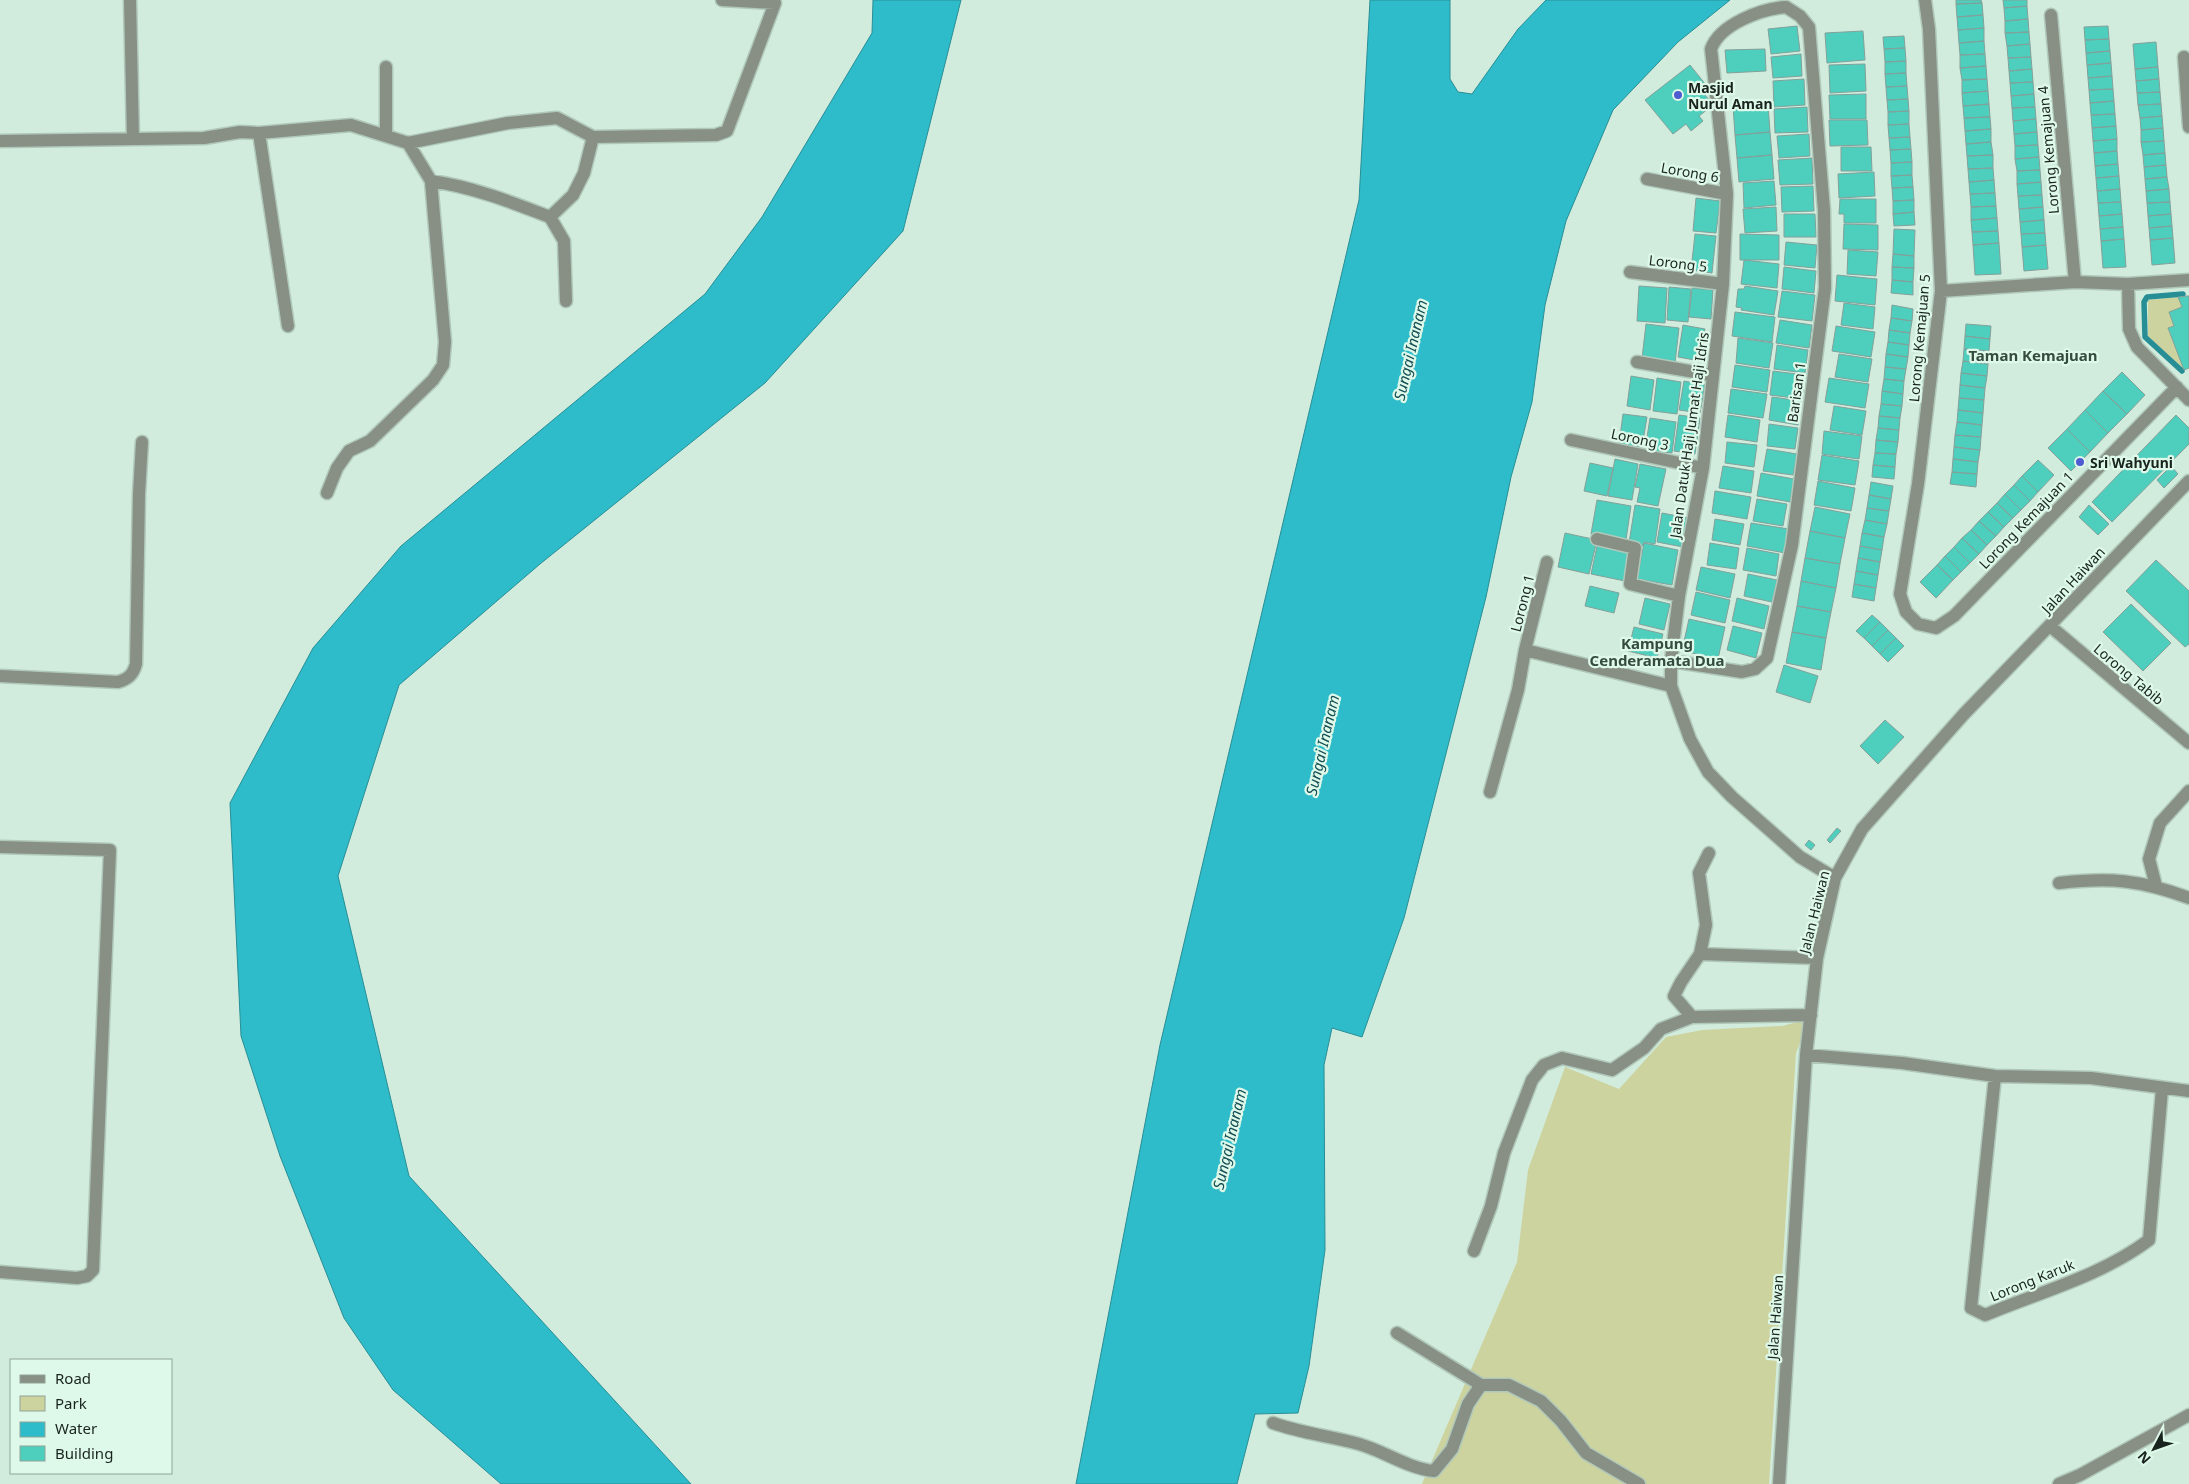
<svg xmlns="http://www.w3.org/2000/svg" width="2189" height="1484" font-family="'Noto Sans',sans-serif">
<style>
.green{fill:#cdd39e}
.water{fill:#2ebcca;stroke:#288e96}
.lines{fill:none;stroke-linecap:round;stroke-linejoin:round}
.stream{stroke:#288e96;stroke-width:5.5}
.building{fill:#4ecebc;stroke:#82a19b}
.minor-casing{stroke:#b0c8ba;stroke-width:15}
.minor{stroke:#888f85;stroke-width:12}
.poi-dot{fill:#4f5bd1;stroke:#def9e9;stroke-width:2}
.labels{text-anchor:middle;dominant-baseline:central;stroke-width:4.5;stroke-linejoin:round;paint-order:stroke}
.poi-label{font-size:14px;font-weight:bold;fill:#19241e;stroke:#def9e9;text-anchor:start}
.street-label{font-size:14px;fill:#19241e;stroke:#def9e9}
.water-label{font-size:15px;font-style:italic;fill:#144d54;stroke:#def9e9}
.neighbourhood-label{font-size:15px;font-weight:bold;fill:#344b3e;stroke:#def9e9}
</style>
<rect width="100%" height="100%" fill="#d1ecdc"/>
<path class="green" d="M2178,297L2182,307L2169,312L2174,326L2168,328L2184,370L2148,336V300Z
M1809,1019L1796,1053L1769,1484H1422L1517,1262L1528,1170L1565,1067L1619,1089L1666,1037L1702,1030L1782,1026Z"/>
<path class="water" d="M873,0H961L903,231L765,383L540,564L399,685L338,876L409,1176L691,1484H501L393,1390L344,1318L280,1156L241,1036L230,803L313,648L401,546L705,294L762,217L872,33Z
M1370,0H1450V79L1458,92L1472,94L1518,29L1546,0H1730L1678,42L1613,110L1566,221L1545,305L1532,402L1511,477L1486,597L1404,918L1362,1037L1332,1028L1324,1065L1325,1250L1309,1366L1298,1413L1255,1414L1237,1484H1076L1160,1045L1359,200Z"/>
<g class="lines">
<path class="stream" d="M2182,371L2145,337L2144,302L2147,297L2183,294"/>
</g>
<path class="building" d="M1956,0H1981L1982,3L1956,4Z
M2003,0H2027V6L2004,8Z
M1982,3L1983,15L1957,17L1956,4Z
M2027,6L2028,19L2005,21L2004,8Z
M1983,15L1984,28L1958,30L1957,17Z
M2028,19L2029,32L2005,33V21Z
M1797,26L1800,51L1771,54L1768,29Z
M2108,26L2109,39L2085,40L2084,27Z
M1984,28V41L1959,43L1958,30Z
M1863,31L1865,60L1827,63L1825,33Z
M2029,32L2030,44L2007,46L2005,33Z
M1904,36L1905,48L1884,49L1883,37Z
M2109,39L2110,51L2086,53L2085,40Z
M1984,41L1985,54L1960,55L1959,43Z
M2156,42L2158,67L2135,69L2133,44Z
M2030,44L2031,57L2008,58L2007,46Z
M1905,48L1906,61L1885,62L1884,49Z
M1765,49L1766,71L1727,73L1725,50Z
M2110,51L2111,63L2087,65L2086,53Z
M1801,54L1802,76L1773,78L1771,57Z
M1985,54L1986,66L1960,68V55Z
M2031,57L2032,69L2009,71L2008,58Z
M1906,61V73L1885,74V62Z
M2111,63L2112,76L2088,78L2087,65Z
M1865,64L1866,91L1830,93L1829,65Z
M1690,65L1706,85L1701,90L1713,105L1699,116L1703,121L1691,131L1686,124L1673,134L1645,100Z
M1986,66L1987,79L1962,80L1960,68Z
M2158,67L2159,79L2136,81L2135,69Z
M2032,69L2033,82L2010,83L2009,71Z
M1906,73L1907,86L1886,87L1885,74Z
M2112,76L2113,89L2089,90L2088,78Z
M1804,79L1805,105L1774,107L1773,81Z
M1987,79L1988,91L1962,93V80Z
M2159,79L2160,92L2137,93L2136,81Z
M2033,82L2034,94L2011,96L2010,83Z
M1907,86L1908,99L1887,100L1886,87Z
M2113,89L2114,101L2090,103L2089,90Z
M1988,91L1989,104L1963,106L1962,93Z
M2160,92L2161,104L2138,105L2137,93Z
M1866,94V119H1830L1829,95Z
M2034,94L2035,107L2012,108L2011,96Z
M1908,99L1909,111L1888,112L1887,100Z
M2114,101L2115,114L2091,115L2090,103Z
M1768,104L1770,132L1735,135L1733,106Z
M1989,104L1990,117L1964,118L1963,106Z
M2161,104L2162,116L2140,118L2138,105Z
M1807,107L1808,132L1775,133L1774,109Z
M2035,107L2036,119L2013,121L2012,108Z
M1909,111V124L1888,125V112Z
M2115,114L2116,126L2092,128L2091,115Z
M2162,116L2163,128L2141,130L2140,118Z
M1990,117L1991,129L1965,131L1964,118Z
M2036,119L2037,132L2014,134L2013,121Z
M1829,120H1867L1868,145L1830,146Z
M1909,124L1910,137L1889,138L1888,125Z
M2116,126L2117,139L2093,141L2092,128Z
M2163,128L2164,141L2141,142V130Z
M1991,129V142L1966,144L1965,131Z
M1770,132L1772,155L1737,158L1735,135Z
M2037,132L2038,145L2015,146L2014,134Z
M1809,134L1810,156L1779,158L1777,136Z
M1910,137L1911,149L1890,150L1889,138Z
M2117,139V151L2094,153L2093,141Z
M2164,141L2165,153L2143,155L2141,142Z
M1991,142L1993,155L1967,156L1966,144Z
M2038,145L2039,157L2015,159V146Z
M1841,147H1871L1872,171H1841Z
M1911,149L1912,162L1891,163L1890,150Z
M2117,151L2118,164L2095,166L2094,153Z
M2165,153L2166,165L2144,167L2143,155Z
M1772,155L1774,179L1739,182L1737,158Z
M1993,155V168L1968,169L1967,156Z
M2039,157L2040,170L2017,171L2015,159Z
M1812,158L1813,184L1780,185L1778,160Z
M1912,162V175L1891,176V163Z
M2118,164L2119,176L2096,178L2095,166Z
M2166,165L2167,177L2145,179L2144,167Z
M1993,168L1994,180L1969,182L1968,169Z
M2040,170L2041,182L2017,184V171Z
M1874,172L1875,196L1839,198L1838,174Z
M1912,175L1913,187L1892,188L1891,176Z
M2119,176L2120,189L2097,191L2096,178Z
M2167,177L2169,189L2146,191L2145,179Z
M1994,180L1995,193L1970,194L1969,182Z
M1774,181L1776,205L1744,208L1743,183Z
M2041,182L2042,195L2018,196L2017,184Z
M1813,186L1814,211L1782,212L1781,187Z
M1913,187L1914,200L1893,201L1892,188Z
M2120,189L2121,202L2098,203L2097,191Z
M2169,189L2170,202L2147,203L2146,191Z
M1995,193L1996,206L1971,207L1970,194Z
M2042,195L2043,207L2019,209L2018,196Z
M1696,198L1720,201L1716,233L1693,231Z
M1840,199H1876V223H1844V214H1839Z
M1914,200V212L1893,214V201Z
M2121,202L2122,214L2099,216L2098,203Z
M2170,202L2171,214L2148,216L2147,203Z
M1996,206L1997,218L1971,220V207Z
M1776,207L1777,231L1745,233L1743,209Z
M2043,207L2044,220L2020,222L2019,209Z
M1914,212L1915,225L1894,226L1893,214Z
M1784,214H1815L1816,237H1784Z
M2122,214L2123,227L2100,229L2099,216Z
M2171,214L2172,226L2149,228L2148,216Z
M1997,218L1998,231L1972,232L1971,220Z
M2044,220L2045,233L2021,234L2020,222Z
M1844,224L1878,225V250L1843,249Z
M2172,226L2173,238L2150,240L2149,228Z
M2123,227L2124,239L2101,241L2100,229Z
M1894,229L1915,230L1914,256L1893,254Z
M1998,231L1999,243L1973,245L1972,232Z
M2045,233L2046,245L2022,247L2021,234Z
M1695,234L1716,236L1712,273L1691,270Z
M1740,234L1779,235V260H1740Z
M2173,238L2175,263L2152,265L2150,240Z
M2124,239L2126,267L2103,268L2101,241Z
M1786,242L1817,245L1815,268L1784,265Z
M1999,243L2001,274L1975,275L1973,245Z
M2046,245L2048,269L2024,271L2022,247Z
M1848,250L1878,252L1876,276L1847,274Z
M1893,254L1914,256V268L1892,267Z
M1744,260L1779,264L1777,288L1741,284Z
M1784,267L1816,271L1814,293L1782,289Z
M1892,267L1914,268L1913,282L1892,280Z
M1837,275L1877,279L1875,305L1835,301Z
M1892,280L1913,282V295L1891,293Z
M1639,286L1667,288L1665,323L1637,321Z
M1745,286L1778,291L1774,315L1741,310L1742,308L1736,307L1738,289H1744Z
M1669,287L1691,289L1688,322L1667,320Z
M1692,288L1713,290L1711,319L1689,317Z
M1782,291L1815,295L1812,321L1778,317Z
M2187,296H2189V368L2184,370L2168,328L2174,326L2169,312L2182,307L2178,297Z
M1844,303L1875,307L1873,329L1841,325Z
M1892,305L1913,309L1912,321L1891,318Z
M1735,312L1775,317L1772,342L1732,336Z
M1891,318L1912,321L1910,333L1889,330Z
M1780,320L1812,325L1809,348L1776,343Z
M1646,324L1679,328L1675,363L1642,358Z
M1966,324L1991,326L1990,339L1965,336Z
M1683,325L1705,329L1700,361L1678,357Z
M1836,326L1875,332L1871,357L1832,351Z
M1889,330L1910,333L1909,345L1888,342Z
M1965,336L1990,339L1989,351L1964,349Z
M1738,338L1773,343L1769,368L1736,363Z
M1888,342L1909,345L1908,357L1886,354Z
M1777,345L1808,350L1805,373L1774,369Z
M1964,349L1989,351L1988,364L1963,361Z
M1839,354L1872,359L1868,382L1835,377Z
M1886,354L1908,357L1906,369L1885,367Z
M1963,361L1988,364L1987,376L1961,373Z
M1735,365L1770,370L1767,392L1732,387Z
M1885,367L1906,369L1904,381L1884,379Z
M1773,371L1805,375L1802,399L1770,395Z
M2122,372L2145,395L2127,414L2103,391Z
M1961,373L1987,376L1985,388L1960,385Z
M1631,376L1654,380L1650,410L1627,406Z
M1657,378L1681,382L1677,414L1653,411Z
M1829,378L1869,384L1865,408L1825,402Z
M1884,379L1904,381L1903,394L1882,391Z
M1684,381L1705,385L1700,413L1679,410Z
M1960,385L1985,388L1984,400L1959,398Z
M1731,389L1767,394L1763,418L1728,413Z
M1882,391L1903,394L1902,406L1881,404Z
M2103,391L2127,414L2108,433L2085,410Z
M1772,397L1801,401L1798,425L1769,420Z
M1959,398L1984,400L1983,413L1958,410Z
M1881,404L1902,406L1900,418L1879,416Z
M1834,406L1866,411L1862,435L1830,430Z
M1958,410L1983,413L1982,425L1957,422Z
M2085,410L2108,433L2090,452L2067,429Z
M1623,414L1647,417L1642,447L1619,444Z
M1679,415L1700,418L1695,454L1674,451Z
M1728,415L1760,420L1757,442L1725,437Z
M2176,415L2189,428V444L2112,522L2092,502Z
M1879,416L1900,418L1899,430L1878,428Z
M1650,418L1676,422L1672,453L1645,450Z
M1957,422L1982,425L1981,437L1955,435Z
M1769,424L1798,428L1795,449L1767,446Z
M1878,428L1899,430L1898,442L1876,440Z
M2067,429L2090,452L2071,471L2048,448Z
M1824,431L1862,436L1859,459L1822,454Z
M1955,435L1981,437L1980,450L1954,447Z
M1876,440L1898,442L1896,454L1875,453Z
M1727,442L1757,445L1754,467L1725,463Z
M1954,447L1980,450L1978,462L1953,459Z
M1767,449L1797,454L1793,475L1763,471Z
M1875,453L1896,454L1895,467L1873,465Z
M1822,455L1859,461L1855,485L1818,480Z
M1615,459L1638,464L1632,500L1608,496Z
M1953,459L1978,462L1977,474L1952,472Z
M2038,460L2054,475L2038,492L2022,476Z
M1590,463L1613,468L1607,496L1584,491Z
M1640,464L1666,469L1658,506L1637,502L1640,488L1635,487Z
M1873,465L1895,467L1894,479L1872,477Z
M1723,466L1754,471L1751,493L1719,488Z
M2171,466L2178,474L2164,488L2157,480Z
M1952,472L1977,474L1976,487L1950,484Z
M1761,473L1794,479L1790,502L1757,496Z
M2022,476L2038,492L2030,501L2014,485Z
M1818,481L1855,488L1851,511L1814,505Z
M1871,482L1893,486L1891,499L1869,495Z
M2014,485L2030,501L2021,510L2005,494Z
M1715,491L1751,497L1747,519L1712,513Z
M2005,494L2021,510L2013,518L1997,503Z
M1869,495L1891,499L1889,511L1867,508Z
M1757,499L1787,504L1783,526L1753,521Z
M1597,500L1631,506L1626,540L1591,534Z
M1997,503L2013,518L2004,527L1988,512Z
M1635,505L1660,509L1655,544L1644,542L1643,546L1629,543Z
M2089,505L2109,524L2098,535L2079,517Z
M1815,507L1850,514L1845,538L1810,531Z
M1867,508L1889,511L1887,524L1865,520Z
M1988,512L2004,527L1996,536L1979,521Z
M1662,513L1688,518L1683,547L1657,542Z
M1715,519L1744,524L1740,545L1712,540Z
M1865,520L1887,524L1884,537L1862,533Z
M1979,521L1996,536L1987,545L1971,530Z
M1751,523L1789,529L1785,553L1747,546Z
M1971,530L1987,545L1979,554L1962,538Z
M1810,531L1845,538L1840,564L1805,558Z
M1565,533L1597,540L1589,574L1558,567Z
M1862,533L1884,537L1882,550L1860,546Z
M1962,538L1979,554L1970,563L1954,547Z
M1644,543L1678,550L1672,585L1637,579Z
M1710,543L1739,548L1736,569L1707,565Z
M1597,546L1631,553L1625,581L1591,574Z
M1860,546L1882,550L1880,562L1858,558Z
M1954,547L1970,563L1961,572L1945,556Z
M1747,548L1779,554L1776,576L1743,570Z
M1945,556L1961,572L1953,580L1937,565Z
M1805,558L1840,564L1836,588L1801,581Z
M1858,558L1880,562L1878,575L1856,571Z
M2156,560L2189,591V644L2185,647L2126,591Z
M1937,565L1953,580L1936,598L1920,582Z
M1701,567L1735,574L1730,598L1696,590Z
M1856,571L1878,575L1876,588L1854,584Z
M1748,574L1777,580L1772,602L1744,596Z
M1801,581L1836,588L1831,612L1797,606Z
M1854,584L1876,588L1874,601L1852,597Z
M1590,586L1619,593L1614,613L1585,606Z
M1696,592L1730,600L1725,623L1691,615Z
M1645,598L1670,604L1664,630L1639,624Z
M1737,598L1769,606L1764,629L1732,621Z
M2131,604L2171,643L2143,671L2103,632Z
M1797,606L1831,612L1826,638L1792,632Z
M1872,615L1880,622L1864,638L1856,631Z
M1689,619L1725,627L1718,659L1688,652L1683,646Z
M1880,622L1888,630L1872,646L1864,638Z
M1733,626L1762,633L1756,658L1727,650Z
M1634,627L1663,634L1657,658L1628,651Z
M1888,630L1896,638L1880,654L1872,646Z
M1792,632L1826,638L1821,670L1786,663Z
M1896,638L1904,646L1888,662L1880,654Z
M1784,665L1818,676L1810,703L1776,692Z
M1885,720L1904,737L1878,764L1860,746Z
M1837,828L1841,831L1830,843L1827,840Z
M1809,840L1815,845L1811,850L1805,845Z"/>
<g class="lines">
<g class="minor-casing">
<path id="minor" d="M130,0L133,139
M1925,0L1929,29L1941,291L1918,484L1900,594L1906,612L1918,624L1936,628L1954,616L2177,387
M2051,15L2075,282
M2184,57L2189,127
M259,133L288,326
M386,136V67
M593,137L716,135L727,131L775,3L722,0
M0,141L204,138L240,132L259,133L351,125L408,143L431,181L445,342L443,365L433,380L370,441L349,451L337,468L327,493
M408,143L508,123L557,118L593,137L584,173L573,195L550,217C511,202 473,187 431,181
M1647,179L1727,194
M550,217L564,241L566,301
M1630,272L1723,284
M2128,284L2129,329L2137,347L2189,400
M1941,291L2075,282L2128,284L2189,280
M1637,362L1712,375
M1571,440L1703,468
M1597,539L1635,548L1630,584L1679,596
M1547,562L1525,650L1671,686
M2050,626L2189,743
M1671,661L1742,672L1755,669L1767,658L1792,545L1825,288L1824,210L1809,27L1800,16L1786,7C1761,9 1720,24 1711,49L1727,194L1723,284L1703,468L1679,596L1671,661V686L1690,739L1708,772L1732,797L1800,857L1835,878
M0,676L118,682C128,679 133,675 136,664L139,494L142,442
M1490,792L1518,690L1525,650
M0,847L110,850L93,1270L87,1276L77,1278L0,1272
M2059,883C2110,877 2141,880 2189,898
M2156,886L2149,859L2160,823L2189,791
M1700,954L1817,958
M1692,1017L1674,996L1681,982L1700,954L1706,925L1699,873L1709,853
M1806,1055L1902,1063L1995,1076L2091,1078L2189,1091
M1995,1076L1971,1308L1985,1315C2040,1292 2101,1276 2149,1240L2162,1089
M1474,1251L1491,1206L1504,1153L1532,1080L1544,1065L1562,1058L1612,1070L1644,1048L1661,1029L1692,1017L1811,1015
M1397,1333L1481,1385
M1273,1423C1301,1433 1330,1436 1359,1444C1384,1451 1407,1468 1434,1471L1452,1449L1468,1404L1481,1385H1509L1541,1401L1561,1421L1586,1453L1639,1484
M1779,1484L1806,1055L1817,958L1835,878L1862,829L1964,714L2189,481
M2059,1484L2080,1475L2189,1415"/>
</g>
<use href="#minor" class="minor"/>
</g>
<g class="poi-dot">
<circle cx="1678" cy="95" r="5"/>
<circle cx="2080" cy="462" r="5"/>
</g>
<g class="labels">
<g class="poi-label">
<text x="1688" y="87">Masjid<tspan x="1688" dy="16">Nurul Aman</tspan></text>
<text x="2090" y="462">Sri Wahyuni</text>
</g>
<g class="street-label">
<text transform="translate(2048 150) rotate(-95)">Lorong Kemajuan 4</text>
<text transform="translate(1690 172) rotate(10)">Lorong 6</text>
<text transform="translate(1678 263) rotate(7)">Lorong 5</text>
<text transform="translate(1919 338) rotate(-85)">Lorong Kemajuan 5</text>
<text transform="translate(1796 392) rotate(-82)">Barisan 1</text>
<text transform="translate(1689 435) rotate(-82)">Jalan Datuk Haji Jumat Haji Idris</text>
<text transform="translate(1640 439) rotate(12)">Lorong 3</text>
<text transform="translate(2026 520) rotate(-46)">Lorong Kemajuan 1</text>
<text transform="translate(2073 580) rotate(-47)">Jalan Haiwan</text>
<text transform="translate(1522 603) rotate(-76)">Lorong 1</text>
<text transform="translate(2129 674) rotate(40)">Lorong Tabib</text>
<text transform="translate(1814 912) rotate(-76)">Jalan Haiwan</text>
<text transform="translate(2032 1280) rotate(-22)">Lorong Karuk</text>
<text transform="translate(1775 1317) rotate(-86)">Jalan Haiwan</text>
</g>
<g class="water-label">
<text transform="translate(1410 350) rotate(-77)">Sungai Inanam</text>
<text transform="translate(1322 745) rotate(-77)">Sungai Inanam</text>
<text transform="translate(1229 1139) rotate(-77)">Sungai Inanam</text>
</g>
<g class="neighbourhood-label">
<text x="2033" y="355">Taman Kemajuan</text>
<text x="1657" y="643">Kampung<tspan x="1657" dy="17">Cenderamata Dua</tspan></text>
</g>
</g>
<rect x="10" y="1359" width="162" height="115" fill="#def9e9" stroke="#8fa498"/>
<rect x="20" y="1375" width="25" height="8" fill="#888f85" stroke="#8fa498"/>
<text x="55" y="1384" font-size="15" fill="#19241e">Road</text>
<rect x="20" y="1396" width="25" height="15" fill="#cdd39e" stroke="#8fa498"/>
<text x="55" y="1409" font-size="15" fill="#19241e">Park</text>
<rect x="20" y="1422" width="25" height="15" fill="#2ebcca" stroke="#8fa498"/>
<text x="55" y="1434" font-size="15" fill="#19241e">Water</text>
<rect x="20" y="1446" width="25" height="15" fill="#4ecebc" stroke="#8fa498"/>
<text x="55" y="1459" font-size="15" fill="#19241e">Building</text>
<g transform="translate(2154 1449) rotate(229)" stroke="#def9e9" stroke-width="4" paint-order="stroke">
<path d="M0-4L9 19L0 12L-9 19Z" fill="#19241e"/>
<text y="-8" font-size="14" font-weight="bold" text-anchor="middle" fill="#19241e">N</text>
</g>
</svg>
